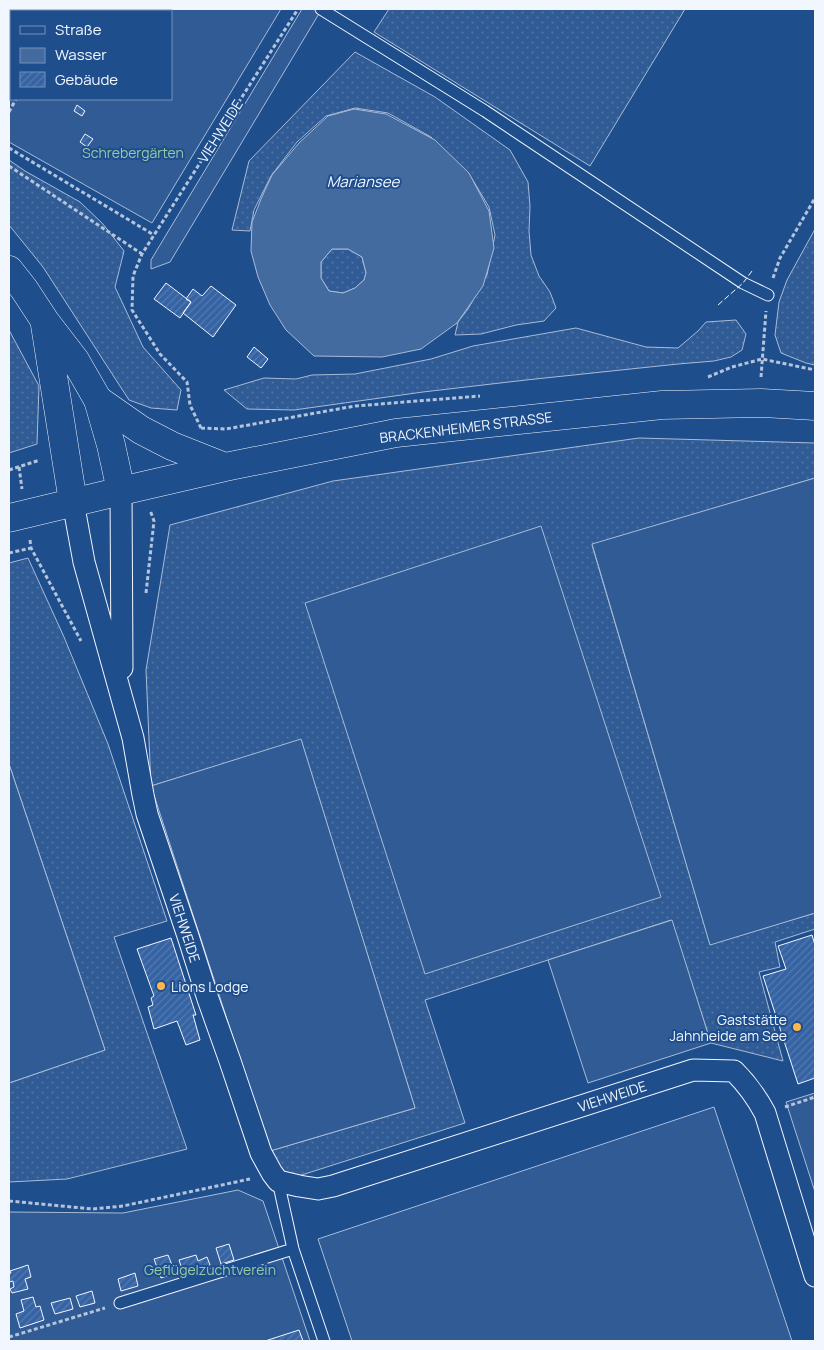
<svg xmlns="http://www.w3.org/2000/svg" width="824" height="1350" font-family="Manrope,sans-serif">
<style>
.grass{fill:url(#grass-dots);stroke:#a8bbd7}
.built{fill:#305b95;stroke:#a8bbd7;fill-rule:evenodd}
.water{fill:#446ba0;stroke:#a8bbd7;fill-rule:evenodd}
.building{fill:url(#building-hatch);stroke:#f2f6ff}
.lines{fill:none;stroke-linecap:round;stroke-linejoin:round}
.lane-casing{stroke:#f2f6ff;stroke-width:13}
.street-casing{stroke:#f2f6ff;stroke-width:23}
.secondary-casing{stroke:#f2f6ff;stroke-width:29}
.primary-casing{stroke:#f2f6ff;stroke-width:29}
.path{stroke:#b3c4dc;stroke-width:3;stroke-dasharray:4 2.5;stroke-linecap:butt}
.lane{stroke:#1f4e8c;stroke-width:11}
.street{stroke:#1f4e8c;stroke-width:21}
.secondary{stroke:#1f4e8c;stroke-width:28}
.primary{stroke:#1f4e8c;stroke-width:28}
.fence{stroke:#f2f6ff;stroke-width:1;stroke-dasharray:6 2.5;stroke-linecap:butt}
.poi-dot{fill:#ffb74d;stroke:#1f4e8c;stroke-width:2}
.labels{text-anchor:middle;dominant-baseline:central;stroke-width:4;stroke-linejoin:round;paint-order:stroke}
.street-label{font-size:14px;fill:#f2f6ff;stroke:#1f4e8c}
.park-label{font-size:14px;fill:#97c8a6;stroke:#1f4e8c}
.poi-label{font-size:14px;fill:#f2f6ff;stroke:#1f4e8c;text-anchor:start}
.water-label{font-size:15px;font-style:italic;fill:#f2f6ff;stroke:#1f4e8c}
</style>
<defs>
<pattern id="grass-dots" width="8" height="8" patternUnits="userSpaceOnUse" patternTransform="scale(1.25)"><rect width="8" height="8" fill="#305b95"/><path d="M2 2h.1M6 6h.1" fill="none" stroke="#4e73a5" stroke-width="1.8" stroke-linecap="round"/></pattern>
<pattern id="building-hatch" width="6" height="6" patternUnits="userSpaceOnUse" patternTransform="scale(1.25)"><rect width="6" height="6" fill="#3563a3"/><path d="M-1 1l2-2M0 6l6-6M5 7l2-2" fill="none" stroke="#537ab1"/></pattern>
</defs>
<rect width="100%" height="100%" fill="#1f4e8c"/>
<path class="grass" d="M389,9H685L590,166L374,32Z
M355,52L435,97L510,150L528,182L530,206L529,231L531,255L539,276L550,292L556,308L544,321L516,325L481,334L455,335L458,322L468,309L487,275L495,235L489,207L471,177L431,137L388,113L355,108L326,116L297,142L271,176L254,210L250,231L232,230L249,161Z
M9,160L25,171L80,202L103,224L124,251L115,287L143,347L181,390L177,410L151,408L129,400L43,267L9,225Z
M815,229V365L806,363L781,353L775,335L779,302L787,280Z
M332,249H348L362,257L366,273L364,280L355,288L343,293L329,291L321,278V262Z
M736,320L746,334L742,350L731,357L714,361L678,364L526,380L423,392L294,410L247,409L224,390L264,378L296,379L312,375L355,374L431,359L473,346L576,328L646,347L678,348L698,331L706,322Z
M9,330L39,386L37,444L9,453Z
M639,438L815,443V478L592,545L710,944L815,913V929L775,942L780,967L759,972L783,1061L711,1043L671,920L425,1000L465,1123L289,1179L270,1151L415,1108L301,740L151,786L146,670L170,525L333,481Z
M28,558L64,637L108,744L167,921L114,937L187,1149L67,1179L9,1182V1083L105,1050L9,764V563Z"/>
<path class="built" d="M9,9H281L152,223L9,142ZM11,11H171V99H11Z
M302,9H315L320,12L170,262L151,269V260Z
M815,478V913L710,945L592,544Z
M541,526L661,897L425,974L305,603Z
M301,739L415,1108L270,1151L151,786Z
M9,764L105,1050L9,1083Z
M672,920L711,1043L588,1083L548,960Z
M815,1093V1192L786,1102Z
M714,1107L792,1341H352L318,1239Z
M238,1190L263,1201L310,1341H9V1212L123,1213Z"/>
<path class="water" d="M354,109L386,114L435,140L469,173L489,211L494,248L483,286L457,323L421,349L382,357L314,356L286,330L270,305L258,277L251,251L252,222L261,199L272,175L299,143L328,116ZM332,249H348L362,257L366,273L364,280L355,288L343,293L329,291L321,278V262Z"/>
<path class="building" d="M77,105L85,111L82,116L74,111Z
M85,134L93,139L87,147L80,142Z
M166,283L191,302L180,318L154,299Z
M211,286L236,305L213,337L183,313L191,302L186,299L193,289L202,296Z
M254,347L268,359L261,368L247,357Z
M812,935L815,945V1078L798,1084L763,976L786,969L778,946Z
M171,938L196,1015H193L200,1040L186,1045L177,1021L154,1029L148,1007L153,1005L151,998L154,996L137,949Z
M229,1244L234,1260L221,1264L216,1248Z
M168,1255L172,1265L175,1264L178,1272L161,1278L154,1259Z
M196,1255L198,1261L207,1257L210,1265L184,1275L179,1260Z
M28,1265L31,1277L25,1279L28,1289L12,1293L10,1289L14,1287L13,1281L9,1282V1274L11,1273L10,1271Z
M135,1273L138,1286L121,1291L118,1279Z
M92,1291L95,1303L80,1307L76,1296Z
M33,1297L36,1307L40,1306L44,1320L20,1328L16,1314L24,1311L21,1300Z
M70,1298L73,1309L55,1314L51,1303Z
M299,1330L303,1341H265Z"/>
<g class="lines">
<g class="lane-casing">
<path id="lane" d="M321,9L485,111L743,283L768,295
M278,1181L293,1249L324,1341
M120,1303L293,1249"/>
</g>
<g class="street-casing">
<path id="street" d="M121,491L122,668
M73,502L84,562L133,738L143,795L147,814L188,936L208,999L230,1061L261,1153L272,1173L278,1181L299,1186L318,1189L333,1186L693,1070L734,1071C748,1085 756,1096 765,1113L815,1276"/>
</g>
<g class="secondary-casing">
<path id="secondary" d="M98,400L141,430L172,446L225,467
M121,491L225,467L396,433L662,405L761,403L815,406"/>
</g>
<g class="primary-casing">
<path id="primary" d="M9,270L24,289L45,321L75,360L98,400L111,445L121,491L9,518
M45,325L73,502"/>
</g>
<path class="path" d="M69,11L70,9
M9,112L16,99
M9,148L154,235
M9,166L142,254
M773,278L780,258L815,198
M708,377L732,367L762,359L815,370
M761,377L766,311
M201,428L226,429L355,406L480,396
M201,428L190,405L187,382L160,354L132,310L133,276L142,254L298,9
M19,467L22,489
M9,470L40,460
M30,540L31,548L81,641
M9,553L31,548
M146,593L154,521L150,510
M785,1107L815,1097
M9,1201L93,1209L123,1206L250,1179
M9,1337L105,1308"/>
<use href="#lane" class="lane"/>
<use href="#street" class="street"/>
<use href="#secondary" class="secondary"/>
<use href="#primary" class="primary"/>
<path class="fence" d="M718,305L743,283L752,271"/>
</g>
<g class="poi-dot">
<circle cx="161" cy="986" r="5"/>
<circle cx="797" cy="1027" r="5"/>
</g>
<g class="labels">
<g class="street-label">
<text transform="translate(220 131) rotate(-58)">VIEHWEIDE</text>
<text transform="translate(466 427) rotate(-7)">BRACKENHEIMER STRASSE</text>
<text transform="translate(185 928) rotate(72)">VIEHWEIDE</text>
<text transform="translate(612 1096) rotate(-18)">VIEHWEIDE</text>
</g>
<g class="park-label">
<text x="133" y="152">Schrebergärten</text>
<text x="210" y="1269">Geflügelzuchtverein</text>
</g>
<g class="poi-label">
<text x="171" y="986">Lions Lodge</text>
<text x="787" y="1019" text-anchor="end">Gaststätte<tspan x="787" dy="16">Jahnheide am See</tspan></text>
</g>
<g class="water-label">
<text x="363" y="181">Mariansee</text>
</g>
</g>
<rect width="824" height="1350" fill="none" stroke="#f2f6ff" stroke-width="20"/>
<rect x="10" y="10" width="162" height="90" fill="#1f4e8c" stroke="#7391ba"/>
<rect x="20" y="26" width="25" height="8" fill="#1f4e8c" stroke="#7391ba"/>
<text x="55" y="35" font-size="15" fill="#f2f6ff">Straße</text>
<rect x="20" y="48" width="25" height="15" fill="#446ba0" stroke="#7391ba"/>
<text x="55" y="60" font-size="15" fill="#f2f6ff">Wasser</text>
<rect x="20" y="72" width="25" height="15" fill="url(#building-hatch)" stroke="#7391ba"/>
<text x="55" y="85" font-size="15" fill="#f2f6ff">Gebäude</text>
</svg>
